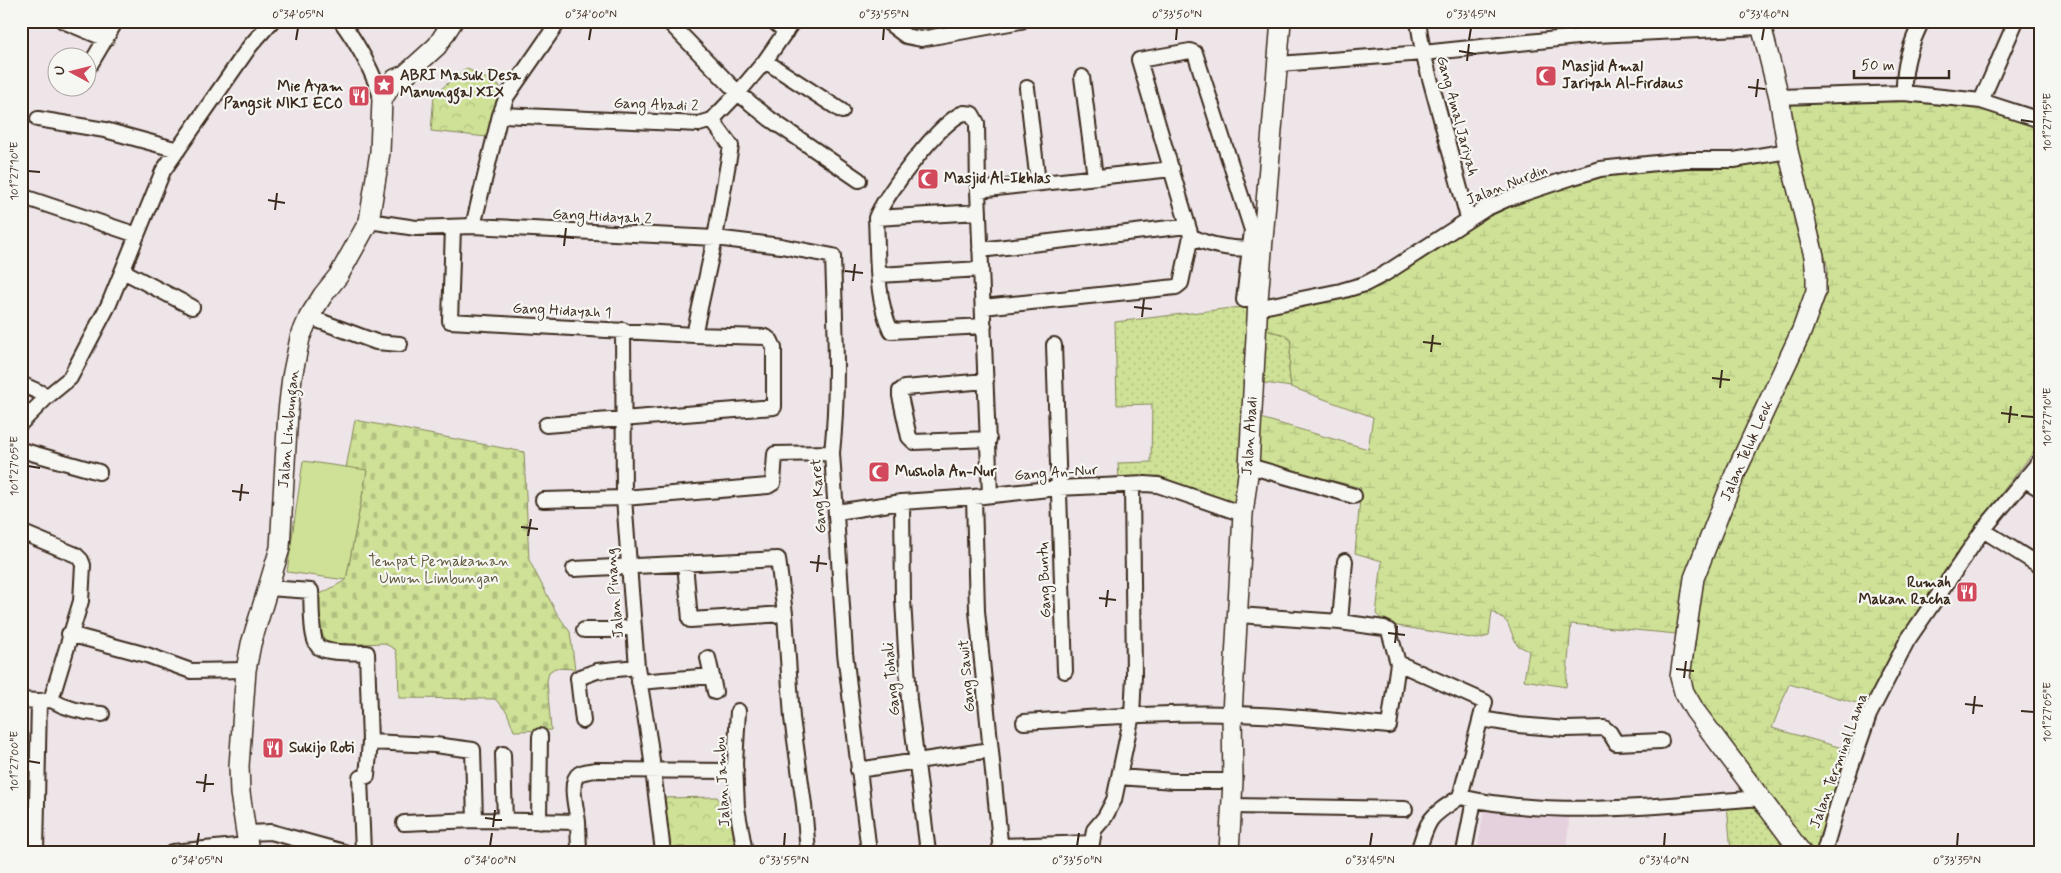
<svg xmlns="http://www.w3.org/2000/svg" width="2061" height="873" font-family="Mynerve,sans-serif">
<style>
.built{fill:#e5d1de}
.grass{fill:url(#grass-dots);stroke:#84865a}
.forest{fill:url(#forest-crowns);stroke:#84865a}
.wetland{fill:url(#wetland-marsh);stroke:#84865a}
.cemetery{fill:url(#cemetery-stones);stroke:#84865a}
.garden{fill:#cee196;stroke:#84865a}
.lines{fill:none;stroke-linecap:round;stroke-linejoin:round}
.street-casing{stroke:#3b2a1e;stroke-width:18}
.secondary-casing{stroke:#3b2a1e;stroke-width:22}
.street{stroke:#f6f6f2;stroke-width:14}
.secondary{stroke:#f6f6f2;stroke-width:19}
.ticks{fill:none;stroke:#3b2a1e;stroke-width:2}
.labels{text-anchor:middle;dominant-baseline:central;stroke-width:4.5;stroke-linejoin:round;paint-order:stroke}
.poi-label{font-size:15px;font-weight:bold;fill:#3b2a1e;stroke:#f6f6f2;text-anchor:start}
.street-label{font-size:15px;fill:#3b2a1e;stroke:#f6f6f2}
.park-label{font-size:15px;fill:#60583c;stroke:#f6f6f2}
.neatline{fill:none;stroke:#3b2a1e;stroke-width:2}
.ticks-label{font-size:12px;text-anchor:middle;fill:#3b2a1e}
</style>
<defs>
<pattern id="grass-dots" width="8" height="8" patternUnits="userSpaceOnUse" patternTransform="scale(1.25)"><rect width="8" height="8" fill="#cee196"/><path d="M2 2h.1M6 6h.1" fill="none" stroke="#b2c181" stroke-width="1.8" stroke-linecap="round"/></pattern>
<pattern id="forest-crowns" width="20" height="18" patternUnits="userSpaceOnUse" patternTransform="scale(1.25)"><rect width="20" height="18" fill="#cee196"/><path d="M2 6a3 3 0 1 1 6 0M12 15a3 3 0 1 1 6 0" fill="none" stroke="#b2c181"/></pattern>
<pattern id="wetland-marsh" width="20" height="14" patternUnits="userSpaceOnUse" patternTransform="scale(1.25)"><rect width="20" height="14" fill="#cee196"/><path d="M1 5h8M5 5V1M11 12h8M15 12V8" fill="none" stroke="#b2c181"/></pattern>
<pattern id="cemetery-stones" width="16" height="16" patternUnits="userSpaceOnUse" patternTransform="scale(1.25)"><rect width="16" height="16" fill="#cee196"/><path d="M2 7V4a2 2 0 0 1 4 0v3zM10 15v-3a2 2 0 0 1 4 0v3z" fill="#b2c181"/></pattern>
</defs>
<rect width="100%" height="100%" fill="#eee5e9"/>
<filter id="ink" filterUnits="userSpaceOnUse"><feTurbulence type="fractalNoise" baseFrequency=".02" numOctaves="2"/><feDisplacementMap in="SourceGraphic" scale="10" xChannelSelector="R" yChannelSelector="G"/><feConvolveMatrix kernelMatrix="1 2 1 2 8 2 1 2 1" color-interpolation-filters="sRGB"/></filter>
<g filter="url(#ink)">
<path class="built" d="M1484,809L1569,817L1567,852H1477Z"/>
<path class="grass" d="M1249,306L1237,506L1159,476L1119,480L1118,463L1151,462L1152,404L1117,405L1115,322Z
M1263,322L1266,330L1286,335L1291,341L1289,370L1291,387L1258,382Z
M1727,805H1752L1760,807L1794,852H1731Z"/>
<path class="forest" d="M466,68L500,86L487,137L431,131L434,95Z
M717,797L725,809L735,812L741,844L710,848V852H687L686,847H665L660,798Z"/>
<path class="wetland" d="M1822,99H1899L1973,106L2040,127V300L2037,306L2040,310V444L2003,491L1937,585L1893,652L1867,706L1789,684L1772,728L1849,750L1822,844L1819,850L1812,852L1806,848L1691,690L1686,667L1705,568L1763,436L1810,338L1825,298L1828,269L1786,104Z
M1781,158L1808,266L1809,290L1677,634L1571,624L1566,687L1524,680L1529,651L1517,645L1507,622L1492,611L1489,636L1477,639L1398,626L1384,622L1376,614L1382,561L1355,553L1361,488L1254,461L1257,417L1368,449L1373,417L1291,387L1289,370L1291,341L1286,335L1266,330L1263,322L1267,312L1379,287L1458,231L1492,211L1548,192L1609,174L1746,165Z"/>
<path class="cemetery" d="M355,420L524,452L529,560L556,612L570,632L575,669L555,668L549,672L547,681L551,730L514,731L507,712L495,699L399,698L398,659L395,649L383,643L340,645L332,644L321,638L316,624L315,597L346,580L367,471L346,468Z"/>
<path class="garden" d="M303,461L367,470L346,580L287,572Z"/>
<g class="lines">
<g class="street-casing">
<path id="street" d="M63,21L106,39
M341,21C359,46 373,71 382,100
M668,21L738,93L770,119L859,180
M773,21L786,32
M886,21L906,36L921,39L1021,21
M1418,21L1423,53L1468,218
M765,61L842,111
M1279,64L1423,53L1596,35L1761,27
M90,65L116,21
M1082,77L1095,177
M1027,88L1038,183
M1904,93C1903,67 1910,44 1922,21
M1779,97L1904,93L1981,101L2040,120
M1981,101L2016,21
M500,115L699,124L712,120L738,93L765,61L793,21
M38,119L105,130L178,150
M978,190L1172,169
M21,196L137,235
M979,212L876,218C884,196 942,119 964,113C966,113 970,113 972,114L977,123L978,190L990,495
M876,218C878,254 875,297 891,331L984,326
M369,221L416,228L473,226L715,238L781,246L833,256C835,322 839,387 832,453L845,653L869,852
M473,226L500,115L507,96L559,21
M453,227L450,321L694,335L766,337L771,341L774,348V407L546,425
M1191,236C1208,246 1241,252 1260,246
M980,250L1187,226
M123,271L192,307
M879,275L981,269
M983,307L1176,287L1181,283L1191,236L1139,60L1190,51L1195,53L1252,230L1244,300H1258
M1257,308L1341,291L1365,284L1386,273L1485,209L1507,199L1573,177L1600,169L1685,160H1734L1788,151
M309,317L376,342L400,344
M623,330L624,498L629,565L637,667L650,745L663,852
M694,335L715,238L731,146L712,120
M1054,345L1065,671
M986,381L904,388L900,391V396L909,437L914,442L989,439
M21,384L48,396
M21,423L48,396L70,378L109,304L163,171L250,46L272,21
M21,450L99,472
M1249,466L1354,496
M2025,480L2040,489
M974,497L977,611L1001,852
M543,500L624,498L768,486L773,483L775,454L832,453
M902,502L903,600L909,700L928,852
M837,512L902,502L974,497L1058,488L1145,484L1158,485L1243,514
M1983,530L2040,566
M21,532L76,555L81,560L83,565L81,601L51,700L39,701
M685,563L690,620L785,614
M574,569L778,559L785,614L792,718L804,805L808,852
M268,588L311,591C312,603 310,643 320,648C330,654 355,652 367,653L370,742L435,745L473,750L475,820L578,822C577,811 568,781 579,774C582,772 590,771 595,770L736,771
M1238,615L1340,622L1384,628L1389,631L1398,663L1485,702L1460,797
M1340,622L1345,561
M584,630H609L634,627
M69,634L147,655L191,671L246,670
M708,658L712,676
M639,682L712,676L715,692
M21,700L39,701L36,852
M51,700C67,709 83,713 102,714
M738,711L735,763L737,808L745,852
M1481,719L1518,725L1566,729L1604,728L1610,733L1616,743L1661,741
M583,721L578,678L597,671L637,667
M1024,722C1093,718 1164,712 1233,714C1285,715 1337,721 1389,726L1398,663
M503,754L505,821
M858,770L990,750
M1119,777L1174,781H1233
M1232,806L1405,809
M539,822L540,736
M578,822L579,852
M404,823L475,820
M245,833L271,832L344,852
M1001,846L1092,843L1094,830L1105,817L1114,800L1132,715L1134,676L1132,485
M173,852L247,845
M363,852L360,778L367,776L370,742
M1418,852C1429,816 1430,817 1460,797C1559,819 1662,805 1762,798
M1464,852L1474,800
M1824,852L1838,804L1869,715L1907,641L1983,530L2040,461"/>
</g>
<g class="secondary-casing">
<path id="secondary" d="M1760,21L1779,97L1788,151L1814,256L1816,277V291L1802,330L1735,474L1694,578L1680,677L1684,692L1695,711L1801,852
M249,852L240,793L239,766L246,670L251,644L280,548L288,412L292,377L300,338L309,317L323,295L339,275L369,221L380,152L382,100L395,79L405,75L437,46L453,21
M1229,852L1233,781L1232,714L1243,514L1249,466L1258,300L1281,21"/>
</g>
<use href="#street" class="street"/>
<use href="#secondary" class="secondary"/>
</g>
</g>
<path class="ticks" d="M296,40L298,28M589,40L591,28M883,40L884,28M1176,40L1177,28M1469,40L1471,28M1762,40L1764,28M1459,51L1476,54M1467,61L1469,44M1748,87L1765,89M1756,97L1758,79M2021,120L2034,122M28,171L40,172M268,200L285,203M275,210L277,193M557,236L574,238M564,246L566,228M845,271L863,273M853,281L855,264M1134,307L1152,309M1142,317L1144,299M1423,342L1441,344M1431,352L1433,335M1712,378L1730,380M1720,388L1722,370M2001,413L2018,415M2021,416L2034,417M2009,423L2011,406M28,466L40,468M232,491L249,493M240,501L242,484M521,527L538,529M528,536L531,519M810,562L827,564M817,572L819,555M1099,598L1116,600M1106,607L1108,590M1388,633L1405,635M1395,643L1397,626M1676,669L1694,671M1684,678L1686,661M1965,704L1983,706M2021,711L2034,712M1973,714L1975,696M28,761L40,763M196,782L214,784M204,792L206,774M485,818L502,820M493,827L495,810M197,846L199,833M490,846L492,833M784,846L785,833M1077,846L1079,833M1370,846L1372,833M1664,846L1665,833M1957,846L1958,833"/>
<defs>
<g id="mosque-square" transform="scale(1.125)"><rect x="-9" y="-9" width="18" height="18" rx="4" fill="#d1495b" stroke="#f6f6f2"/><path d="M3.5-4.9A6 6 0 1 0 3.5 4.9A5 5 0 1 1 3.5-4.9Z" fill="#fff"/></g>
<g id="sight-square" transform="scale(1.125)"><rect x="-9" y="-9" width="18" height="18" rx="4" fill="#d1495b" stroke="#f6f6f2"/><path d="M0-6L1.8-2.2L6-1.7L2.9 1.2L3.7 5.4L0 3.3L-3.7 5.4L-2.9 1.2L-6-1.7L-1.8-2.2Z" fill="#fff"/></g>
<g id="restaurant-square" transform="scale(1.125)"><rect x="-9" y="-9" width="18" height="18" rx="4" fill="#d1495b" stroke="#f6f6f2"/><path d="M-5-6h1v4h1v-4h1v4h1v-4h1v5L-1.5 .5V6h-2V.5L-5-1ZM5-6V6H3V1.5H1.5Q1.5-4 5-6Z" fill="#fff"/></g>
</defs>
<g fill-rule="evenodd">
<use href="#mosque-square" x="1546" y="76"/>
<use href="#sight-square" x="384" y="85"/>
<use href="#restaurant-square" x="359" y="96"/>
<use href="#mosque-square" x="928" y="179"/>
<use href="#mosque-square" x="879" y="472"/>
<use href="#restaurant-square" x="1967" y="592"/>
<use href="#restaurant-square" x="273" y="748"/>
</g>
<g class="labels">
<g class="poi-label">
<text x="1562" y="67">Masjid Amal<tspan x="1562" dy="17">Jariyah Al-Firdaus</tspan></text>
<text x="400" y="76">ABRI Masuk Desa<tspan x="400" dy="17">Manunggal XIX</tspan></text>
<text x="343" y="87" text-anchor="end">Mie Ayam<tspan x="343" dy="17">Pangsit NIKI ECO</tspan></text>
<text x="944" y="179">Masjid Al-Ikhlas</text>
<text x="895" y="472">Mushola An-Nur</text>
<text x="1951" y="583" text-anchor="end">Rumah<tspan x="1951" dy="17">Makan Racha</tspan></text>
<text x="289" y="748">Sukijo Roti</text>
</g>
<g class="street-label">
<text transform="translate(656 105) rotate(2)">Gang Abadi 2</text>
<text transform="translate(1457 116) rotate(75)">Gang Amal Jariyah</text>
<text transform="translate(1507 185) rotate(-22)">Jalan Nurdin</text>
<text transform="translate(602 217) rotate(3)">Gang Hidayah 2</text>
<text transform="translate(562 311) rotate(3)">Gang Hidayah 1</text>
<text transform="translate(289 429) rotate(-85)">Jalan Limbungan</text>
<text transform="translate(1250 436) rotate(-86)">Jalan Abadi</text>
<text transform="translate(1747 451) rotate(-66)">Jalan Teluk Leok</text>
<text transform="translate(1056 473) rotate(-4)">Gang An-Nur</text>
<text transform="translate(819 496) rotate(-94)">Gang Karet</text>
<text transform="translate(1045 580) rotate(-92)">Gang Buntu</text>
<text transform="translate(615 593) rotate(-95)">Jalan Pinang</text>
<text transform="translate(967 676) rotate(-95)">Gang Sawit</text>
<text transform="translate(892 679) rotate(-95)">Gang Tohali</text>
<text transform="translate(1839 761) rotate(-70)">Jalan Terminal Lama</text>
<text transform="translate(723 782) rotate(-93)">Jalan Jambu</text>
</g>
<g class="park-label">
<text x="439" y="562">Tempat Pemakaman<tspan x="439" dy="17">Umum Limbungan</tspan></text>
</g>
</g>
<rect width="2061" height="873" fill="none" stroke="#f6f6f2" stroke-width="55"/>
<g transform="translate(72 72) rotate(277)"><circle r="24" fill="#f6f6f2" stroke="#aba49d"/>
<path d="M0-4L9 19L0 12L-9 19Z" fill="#d1495b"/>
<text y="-8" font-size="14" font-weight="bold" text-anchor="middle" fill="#3b2a1e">U</text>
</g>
<path d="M1854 70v8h95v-8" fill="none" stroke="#3b2a1e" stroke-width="2.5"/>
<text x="1861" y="70" font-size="15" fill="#3b2a1e" stroke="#f6f6f2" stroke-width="4" paint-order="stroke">50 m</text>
<rect x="28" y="28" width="2006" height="818" class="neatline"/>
<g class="ticks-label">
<text x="298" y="18">0°34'05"N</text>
<text x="591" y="18">0°34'00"N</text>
<text x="884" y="18">0°33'55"N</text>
<text x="1177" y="18">0°33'50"N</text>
<text x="1471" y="18">0°33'45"N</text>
<text x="1764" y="18">0°33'40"N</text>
<text transform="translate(2047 122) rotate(-90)" y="4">101°27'15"E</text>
<text transform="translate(14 171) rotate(-90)" y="4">101°27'10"E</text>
<text transform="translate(2047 417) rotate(-90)" y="4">101°27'10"E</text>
<text transform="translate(14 466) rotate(-90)" y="4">101°27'05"E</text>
<text transform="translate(2047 712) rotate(-90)" y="4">101°27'05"E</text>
<text transform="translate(14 761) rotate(-90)" y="4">101°27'00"E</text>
<text x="197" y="864">0°34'05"N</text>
<text x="490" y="864">0°34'00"N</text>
<text x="784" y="864">0°33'55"N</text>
<text x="1077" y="864">0°33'50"N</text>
<text x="1370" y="864">0°33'45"N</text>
<text x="1664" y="864">0°33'40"N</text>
<text x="1957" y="864">0°33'35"N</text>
</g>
</svg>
